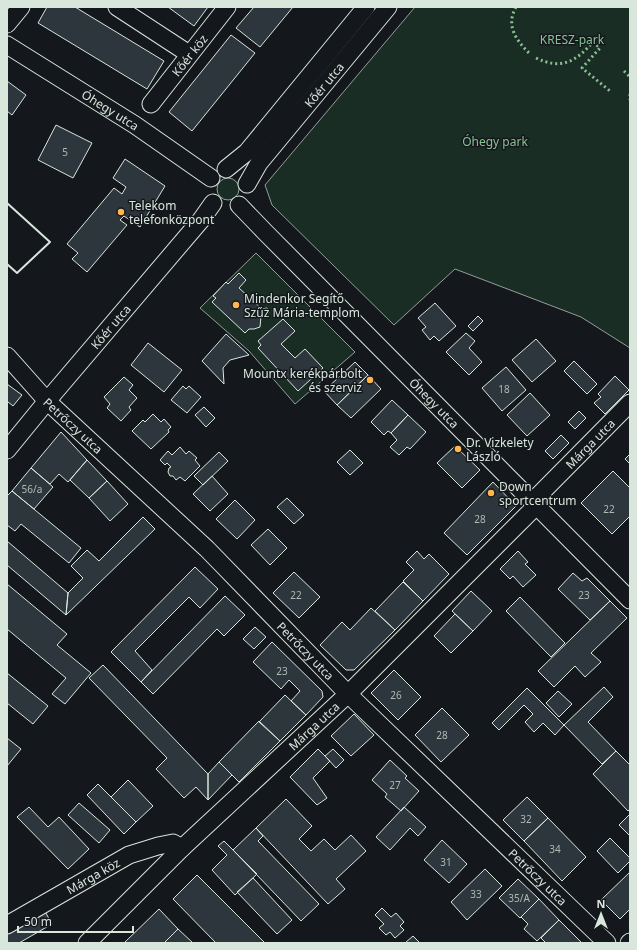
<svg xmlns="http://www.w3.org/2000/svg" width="637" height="950" font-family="'Noto Sans',sans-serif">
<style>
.green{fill:#1a2d24;stroke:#939e99}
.building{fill:#2c363c;stroke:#d8e6dc}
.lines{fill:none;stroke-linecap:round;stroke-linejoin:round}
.minor-casing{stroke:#d8e6dc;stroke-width:19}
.minor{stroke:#14181c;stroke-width:17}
.hedge{stroke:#8ac095;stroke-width:3;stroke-dasharray:2 3;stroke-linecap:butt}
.wall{stroke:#d8e6dc;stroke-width:2}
.poi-dot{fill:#ffb74d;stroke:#14181c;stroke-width:1.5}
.labels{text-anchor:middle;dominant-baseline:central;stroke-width:3;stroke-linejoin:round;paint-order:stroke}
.number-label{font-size:10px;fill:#adbab4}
.park-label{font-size:12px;fill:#8ac095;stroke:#14181c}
.street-label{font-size:12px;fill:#d8e6dc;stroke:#14181c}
.poi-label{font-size:12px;fill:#d8e6dc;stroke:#14181c;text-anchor:start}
</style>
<rect width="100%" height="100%" fill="#14181c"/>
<path class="green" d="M415,7H630V348L581,317L455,269L394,325L272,205L265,185Z
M217 189a11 11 0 1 1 22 0a11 11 0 1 1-22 0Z
M256,253L355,352L295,404L249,351L200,308Z"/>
<path class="building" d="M47,7H75L164,61L147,89L38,23Z
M168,7H208L194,26Z
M254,7H293L260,47L236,28Z
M231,35L255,53L192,131L169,112Z
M7,81L26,95L12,115L7,111Z
M56,125L92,143L73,178L38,160Z
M125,159L165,186L140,227L124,216L120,220L127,225L87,272L72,259L78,253L67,244L114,188L122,194L126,187L113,178Z
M239,273L246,280L239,288L262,309L267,308L269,310V313L266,315L263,314L261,316L260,327L254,329H249L245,333L212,302L216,298L213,296L226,282L228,284Z
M435,303L456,326L439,341L434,336L430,340L422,330L426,327L418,318Z
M478,316L483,321L473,331L468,326Z
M283,319L295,331L281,344L295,358L305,349L323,368L298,391L258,348L261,345L258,341Z
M466,333L475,341L469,348L482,362L469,375L446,352Z
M226,334L249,355L230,360L223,368L224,384L202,361Z
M536,339L556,361L532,382L512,360Z
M148,343L182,370L164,392L131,365Z
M574,361L597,384L587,394L564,371Z
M355,362L368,375L337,405L324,391Z
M506,367L526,390L502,411L482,388Z
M368,375L381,389L351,418L337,405Z
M615,376L629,390L605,414L594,403L601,397L598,394Z
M124,377L133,385L129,390L137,398L129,407L131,410L121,421L107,408L110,404L104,397Z
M7,384L22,395L13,406L7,401Z
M183,386L186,389L189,386L201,397L187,413L171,400Z
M530,393L550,415L527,436L507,415Z
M392,400L408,415L391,433L388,431L384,435L371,422Z
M204,407L215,418L206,427L195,415Z
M579,411L586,418L575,429L568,422Z
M153,414L161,422L164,419L171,427L168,430L169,432L151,449L132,431L143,420L145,422Z
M408,415L426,432L410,449L407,447L399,455L390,447L397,440L391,433Z
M61,432L87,460L68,482L59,474L50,484L31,468Z
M561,435L569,443L553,459L545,451Z
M455,446L480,470L462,488L437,463Z
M180,447L186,454L189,451L197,458L195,460L200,466L185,481L180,477L176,480L173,476H170L168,472L169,468L171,467L167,463L165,465L160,460L168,451L172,455Z
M350,450L363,463L350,475L337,462Z
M219,452L228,461L203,485L194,476Z
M630,454V464L625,459Z
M87,460L107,481L89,498L70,480Z
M31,468L53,487L34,509L12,491Z
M613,471L630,488V516L612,534L581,503Z
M212,476L228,494L210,511L193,494Z
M107,481L128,504L110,521L89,498Z
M493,482L516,506L467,555L444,533Z
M12,491L81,548L69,563L21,524L15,531L7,525V496Z
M287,498L304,515L294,524L277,507Z
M235,500L255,520L237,539L216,519Z
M143,517L155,529L66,615L68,593L83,578L71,566L87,550L99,561Z
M268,529L287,548L270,565L251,545Z
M7,541L68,593L66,615L7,565Z
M417,551L424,559L429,554L449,574L423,601L403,581L414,570L406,562Z
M518,551L528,562L525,564L536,575L523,587L513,576L510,579L500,569Z
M195,567L218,589L200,608L189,597L135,651L152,670L141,682L111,652Z
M294,572L320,597L299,618L273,593Z
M573,573L582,581L587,578L610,601L590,620L558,589Z
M403,582L423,601L395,630L375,611Z
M7,584L67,634L57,645L91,673L65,704L52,694L66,678L7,629Z
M471,591L492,611L473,631L452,611Z
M225,596L245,615L224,636L217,629L153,694L141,682Z
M520,597L565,643L551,657L506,611Z
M610,601L627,618L591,653L601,662L585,677L575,666L554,687L538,671Z
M371,608L395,630L354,670H346L320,645L342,622L350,630Z
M455,614L473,631L451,653L434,636Z
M255,627L266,637L254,649L243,639Z
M272,642L322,691L323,697L306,715L291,701L300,691L289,680L281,689L253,662Z
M103,665L208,774V800L196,787L184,798L156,769L167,758L89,678Z
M394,670L421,697L398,720L371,693Z
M7,673L48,706L33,724L7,703Z
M604,687L613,697L588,722L616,751L602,764L564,725Z
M527,688L564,725L555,735L543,723L534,732L525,722L533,714L524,705L499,730L492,723Z
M558,691L572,704L559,717L546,703Z
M285,695L306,715L280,741L259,722Z
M442,708L469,735L441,762L415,735Z
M354,714L374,735L351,756L331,736Z
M259,721L280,741L239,782L219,762Z
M7,738L21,749L7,766Z
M318,749L330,761L313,778L327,798L317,805L290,777Z
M333,749L344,760L336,768L325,756Z
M616,751L630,765V809L628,811L593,774Z
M390,760L407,776L405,778L419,791L401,811L385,797L387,794L372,780Z
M219,762L232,775L208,800V774Z
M128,780L153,806L136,822L111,797Z
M98,784L136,822L124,834L87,795Z
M527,797L548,818L524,841L503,820Z
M286,799L312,826L299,839L311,851L324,839L335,850L351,835L366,851L336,879L345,889L328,904L256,828Z
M79,803L110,830L99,843L68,815Z
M29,807L48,827L59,817L89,849L68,869L17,817Z
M404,807L426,827L418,836L410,828L390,850L376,837Z
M630,814V836L619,825Z
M548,818L586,857L562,881L524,841Z
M256,828L263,836L258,841L319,904L301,921L233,850Z
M610,838L630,858V861L618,873L597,851Z
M442,840L467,864L449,883L424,860Z
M224,841L257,874L235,895L212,870L227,855L218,846Z
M485,869L502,886L467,920L451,902Z
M630,872V909L620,919L601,900Z
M197,875L265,943H216L173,899Z
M253,878L292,920L277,934L237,892Z
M518,879L539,899L520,918L499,898Z
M539,899L559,920L537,941L524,929L528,924L521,917Z
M42,906L52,924L19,943H7V926Z
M382,908L391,917L396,913L404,922L400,926L404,930L395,938L390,932L386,935L379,928L384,924L375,915Z
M159,909L178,929L164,943H124Z
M559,920L582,943H546L541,938Z
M178,929L193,943H164Z
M413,936L420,943H405Z"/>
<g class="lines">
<g class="minor-casing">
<g id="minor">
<path d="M117,7L189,54"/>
<path d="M7,24L21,7"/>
<path id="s1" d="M7,45L135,125L211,178"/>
<path id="s2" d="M151,104L227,7"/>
<path d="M226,169L247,152L366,7"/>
<path id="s3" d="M247,184L259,163L388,7"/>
<path id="s4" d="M239,205L265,232L630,600"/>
<path id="s5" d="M7,356L47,401L207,549L348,694L607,943"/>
<path id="s6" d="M7,450L47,401L201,220L213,203"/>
<path id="s7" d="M533,501L630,403"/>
<path id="s8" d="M7,925L129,855L158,846L173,843L182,848"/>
<path id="s9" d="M87,943L182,848L348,694L537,505"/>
<path d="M629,943L630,942"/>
</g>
</g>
<use href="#minor" class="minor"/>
<path class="hedge" d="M516,7C505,27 517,41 531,55
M536,58C562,70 575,62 593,42L600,48L582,68L610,91
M624,71L630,77
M630,94V100"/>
<path class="wall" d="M7,203L50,242L17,273L7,264"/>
</g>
<g class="poi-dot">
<circle cx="121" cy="212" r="4"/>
<circle cx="236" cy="305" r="4"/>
<circle cx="370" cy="380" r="4"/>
<circle cx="458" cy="449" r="4"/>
<circle cx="491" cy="493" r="4"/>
</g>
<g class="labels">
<g class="number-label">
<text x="65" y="152">5</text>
<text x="504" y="389">18</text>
<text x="32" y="489">56/a</text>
<text x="609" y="509">22</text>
<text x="480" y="519">28</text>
<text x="296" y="595">22</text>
<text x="584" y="595">23</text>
<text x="282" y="671">23</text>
<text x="396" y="695">26</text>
<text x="442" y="735">28</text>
<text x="395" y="785">27</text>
<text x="526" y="819">32</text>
<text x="555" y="849">34</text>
<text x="446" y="862">31</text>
<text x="476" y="894">33</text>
<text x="519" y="898">35/A</text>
</g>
<g class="park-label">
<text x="572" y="39">KRESZ-park</text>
<text x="495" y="141">Óhegy park</text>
</g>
<g class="street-label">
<text stroke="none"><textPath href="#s2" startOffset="62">Kőér köz</textPath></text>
<text stroke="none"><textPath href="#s3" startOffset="126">Kőér utca</textPath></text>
<text stroke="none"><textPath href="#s1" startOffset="122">Óhegy utca</textPath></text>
<text stroke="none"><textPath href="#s6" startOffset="161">Kőér utca</textPath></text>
<text stroke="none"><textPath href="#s4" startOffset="278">Óhegy utca</textPath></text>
<text stroke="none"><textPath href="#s5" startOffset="96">Petrőczy utca</textPath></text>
<text stroke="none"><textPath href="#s7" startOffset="81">Márga utca</textPath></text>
<text stroke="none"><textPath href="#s5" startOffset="420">Petrőczy utca</textPath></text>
<text stroke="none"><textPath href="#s9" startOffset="314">Márga utca</textPath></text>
<text stroke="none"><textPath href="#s8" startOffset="99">Márga köz</textPath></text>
<text stroke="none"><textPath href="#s5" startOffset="744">Petrőczy utca</textPath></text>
</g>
<g class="poi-label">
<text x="129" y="205">Telekom<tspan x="129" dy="14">telefonközpont</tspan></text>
<text x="244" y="298">Mindenkor Segítő<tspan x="244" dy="14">Szűz Mária-templom</tspan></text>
<text x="362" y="373" text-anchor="end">Mountx kerékpárbolt<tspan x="362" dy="14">és szerviz</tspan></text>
<text x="466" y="442">Dr. Vizkelety<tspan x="466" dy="14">László</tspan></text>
<text x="499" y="486">Down<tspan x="499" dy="14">sportcentrum</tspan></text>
</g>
</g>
<rect width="637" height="950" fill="none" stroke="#d8e6dc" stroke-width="16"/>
<g transform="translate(601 914)" stroke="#14181c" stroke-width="3" paint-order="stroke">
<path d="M0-3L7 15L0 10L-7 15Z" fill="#d8e6dc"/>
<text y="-6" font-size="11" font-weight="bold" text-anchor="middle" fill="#d8e6dc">N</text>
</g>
<path d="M18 926v6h115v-6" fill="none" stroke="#d8e6dc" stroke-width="2"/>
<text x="24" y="926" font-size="12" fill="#d8e6dc" stroke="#14181c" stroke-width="3" paint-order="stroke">50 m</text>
</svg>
